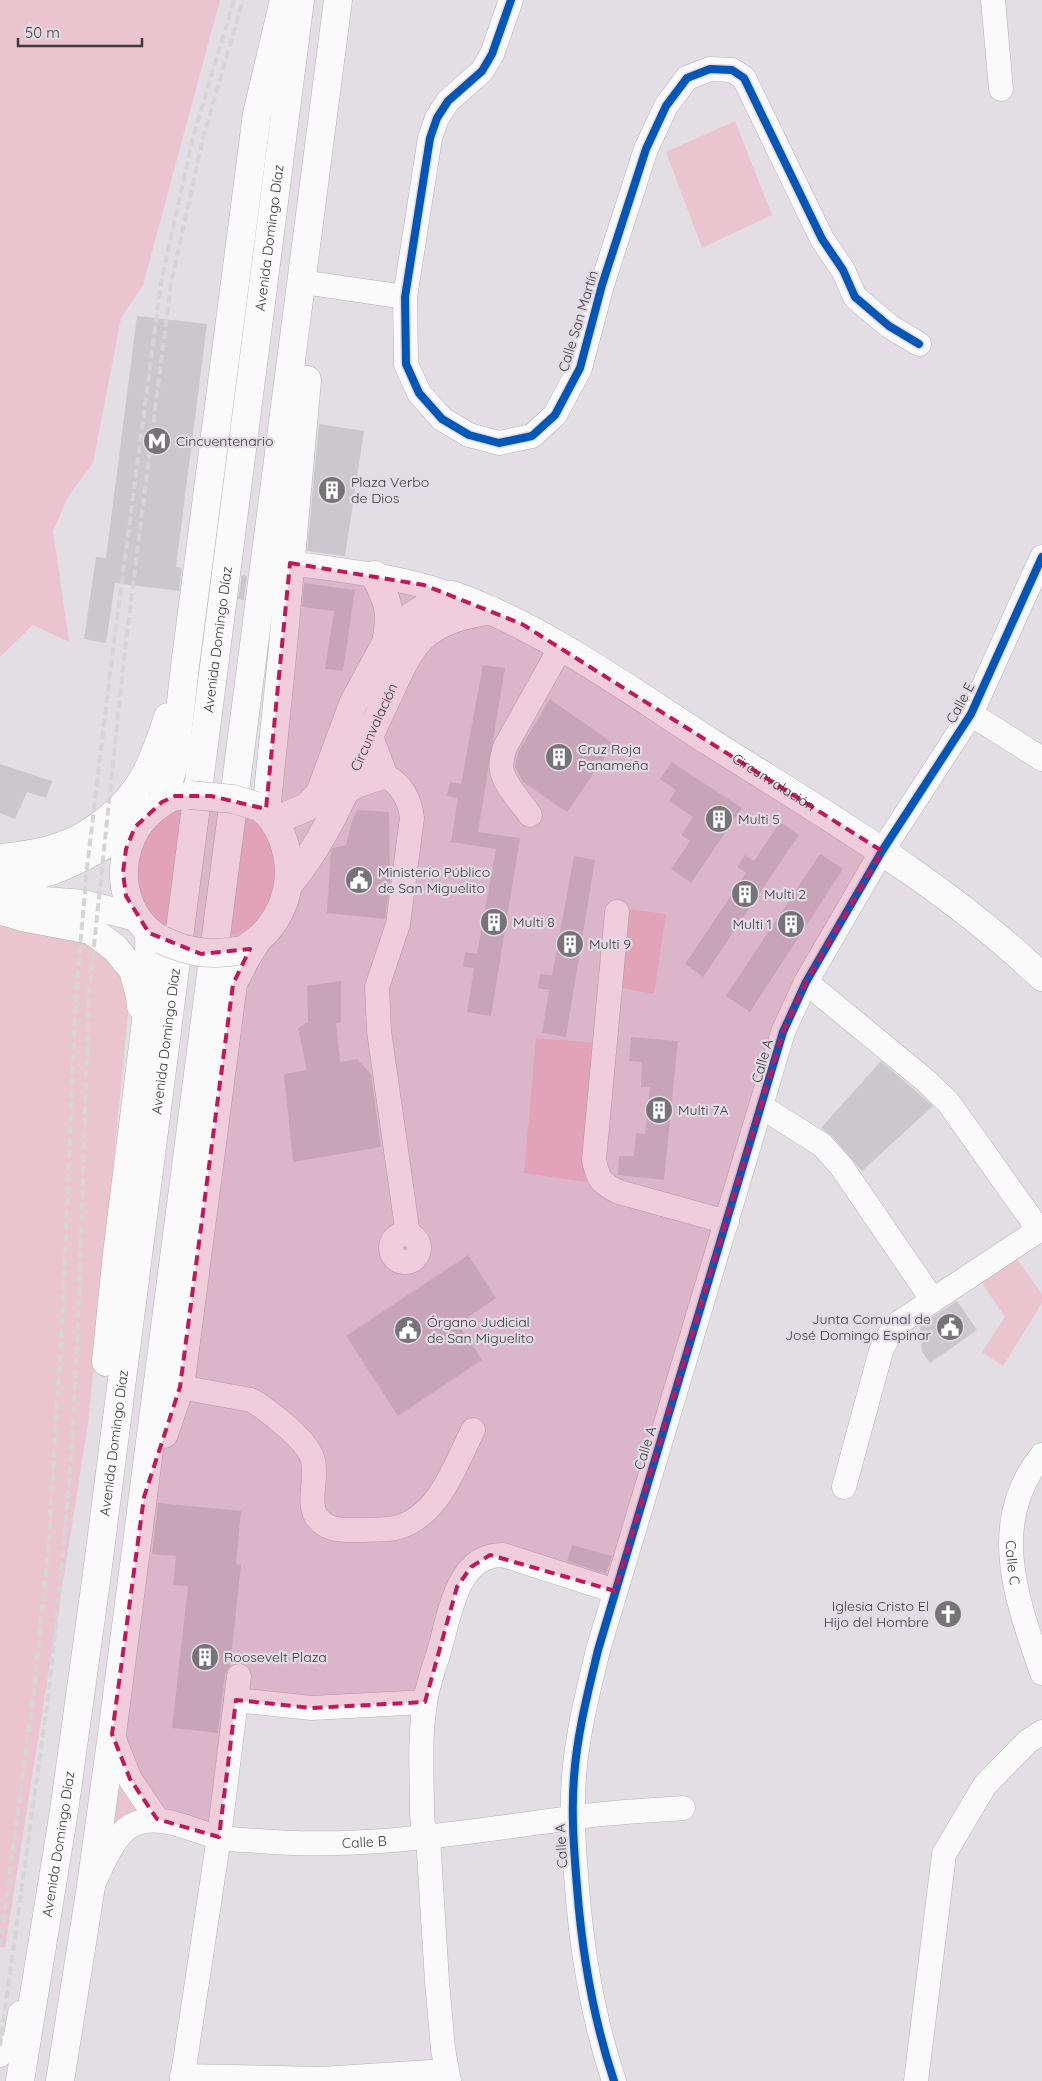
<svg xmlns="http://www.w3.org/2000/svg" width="1042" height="2081" font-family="Quicksand,sans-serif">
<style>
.green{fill:#eac5d0}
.building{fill:#cac8cd}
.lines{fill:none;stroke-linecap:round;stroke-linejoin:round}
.minor-casing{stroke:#b5b3b7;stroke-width:25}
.major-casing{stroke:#b5b3b7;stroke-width:29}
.minor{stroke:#fbfafb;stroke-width:24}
.major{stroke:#fbfafb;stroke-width:28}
.rail{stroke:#d6d5d6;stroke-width:4;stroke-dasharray:8 4;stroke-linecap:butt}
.major-bridge-casing{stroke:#b5b3b7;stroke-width:29;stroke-linecap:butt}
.major-bridge{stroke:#fbfafb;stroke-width:28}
.cycleway-casing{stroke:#e3dce6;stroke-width:11}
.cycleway{stroke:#0057b8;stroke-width:8}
.marked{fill:#c2185b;fill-opacity:0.2;stroke:#c2185b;stroke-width:4;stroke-dasharray:10 6;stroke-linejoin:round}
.labels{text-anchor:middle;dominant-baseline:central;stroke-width:4.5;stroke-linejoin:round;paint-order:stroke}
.street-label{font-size:14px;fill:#3d3b3e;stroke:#e3dce6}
.poi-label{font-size:14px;fill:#3d3b3e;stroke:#e3dce6;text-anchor:start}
</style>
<rect width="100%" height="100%" fill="#e2dee4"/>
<path class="green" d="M0,0H220L143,285L121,318L93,463L68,497L53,531L69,642L33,625L0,657Z
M735,121L772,215L702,248L666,152Z
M180,809L182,810L167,926L165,927C134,905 131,859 152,830C159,821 170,814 180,809Z
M246,818C271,827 279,862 276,885C274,903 250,939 228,934Z
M629,909L666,914L654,994L617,987Z
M0,918L96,940L131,984L88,1424L5,1948L0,1947Z
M536,1038L600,1043L586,1182L524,1173Z
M1011,1251L1042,1294V1303L1003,1366L982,1352L1005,1317L976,1274Z
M118,1774L153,1817L110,1833Z"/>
<path class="building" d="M137,316L207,324L176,567L182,568L179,591L115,583L106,643L84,639L96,557L106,558Z
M319,424L364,431L345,556L307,551Z
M242,575L247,576L244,600L238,599Z
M304,583L355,590L343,671L325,669L334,611L302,607Z
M483,665L505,668L478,832L520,838L491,1016L467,1012L474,968L463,967L465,952L477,954L496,849L451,842L458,798L447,796L450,782L461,784Z
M550,699L614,744L567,812L523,782L515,767L518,752Z
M672,762L742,808L691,883L671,869L690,841L681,835L693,817L669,801L676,790L660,779Z
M0,764L52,781L46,798L27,792L15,819L0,813Z
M357,810L389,812L390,883L385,919L327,913L331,851L333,848L346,845L351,824Z
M780,822L799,835L703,977L685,964L746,873L737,867L745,855L754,861Z
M820,854L843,869L750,1012L726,996Z
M574,856L595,860L566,1037L542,1033L549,990L538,988L540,974L552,975Z
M341,981V1022L336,1023L340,1062L357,1059L371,1074L381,1147L293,1162L284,1074L307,1070L298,1028L308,1022L307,986Z
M631,1037L678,1041L664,1180L618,1175L619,1156H634L636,1133L645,1134L650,1087H641L642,1062L629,1061Z
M881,1061L933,1106L862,1171L832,1136L821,1128Z
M468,1255L496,1298L458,1324L482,1360L398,1416L346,1336Z
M957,1301L977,1330L930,1363L922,1352L920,1325Z
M158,1503L241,1511L236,1564L241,1565L230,1666L225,1674L218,1733L172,1728L188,1586L173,1585L176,1556L152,1554Z
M572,1545L612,1556L606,1574L567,1561Z"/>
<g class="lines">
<g class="minor-casing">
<g id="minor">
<path d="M511,0L492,54L482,71L448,101L437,118L430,138L405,297L406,364L419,393L442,419L469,435L499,443L532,436L555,415L580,368L602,285L646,149L666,106L687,78L710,69L732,70L744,78L822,239L843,270L855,297L889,326L919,344"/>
<path d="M993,0L1001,89"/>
<path d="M316,284L405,297"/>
<path d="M290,563C345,571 400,576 452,595"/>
<path d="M971,714L1042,759"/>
<path d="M370,734L386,776C402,785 410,800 412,818L398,924L377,987L379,1031L408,1235"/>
<path d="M344,794L356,786L386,776"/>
<path d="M530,815C521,802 506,787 502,771C500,764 503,754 505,747L561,647"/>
<path d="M617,912L594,1160C598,1179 601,1184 619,1192L727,1222"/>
<path d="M806,982L925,1080L948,1102L1039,1230"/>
<path d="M762,1107L822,1145L841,1166L932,1299"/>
<circle cx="405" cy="1248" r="14"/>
<path d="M180,1387L251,1400C266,1408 303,1438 310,1453C314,1459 314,1468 314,1475C314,1488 309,1504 316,1516C326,1531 341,1530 357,1530C371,1529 386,1531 399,1527C440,1514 455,1465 473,1430"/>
<path id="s1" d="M1042,1455C987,1522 1017,1601 1042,1673"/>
<path d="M844,1487L881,1351L889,1335L900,1322L1042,1228"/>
<path d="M236,1700L312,1708L425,1702"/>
<path d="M112,1734L130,1779L157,1819"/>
<path id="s2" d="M94,1882C104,1863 115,1830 137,1823C164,1814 192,1831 218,1837C231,1840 245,1840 259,1841C363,1850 468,1832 571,1818C608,1812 646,1811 683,1808"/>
<path d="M0,2055L15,2041L20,2013"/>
<path d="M182,2076L322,2079L446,2071"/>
<path d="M182,2081L219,1837L239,1676"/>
<path d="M449,2081L443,2049L437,1981L428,1837L423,1826L422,1814C422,1778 419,1739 425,1703C427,1685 435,1666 440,1648C450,1614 457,1554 503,1555L615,1591"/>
<path d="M614,2081C593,2018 582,1953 577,1887C574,1850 571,1814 574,1777C577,1734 588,1692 598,1650L783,1032L806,982L882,851L971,714L1042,557"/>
<path d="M916,2081L944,1854L985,1785L1027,1742L1042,1732"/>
</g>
</g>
<g class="major-casing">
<g id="major">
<path d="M375,575C389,605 392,610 386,643"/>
<path d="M162,802L174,765L185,666L257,114L284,0"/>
<path d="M266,812L282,657L307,380"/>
<path id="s3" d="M274,821L307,807L320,793L353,704L386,643L411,617L429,605L452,595C545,628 627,689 710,742C825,815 944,883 1042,977"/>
<path d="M0,858C19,856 38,854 56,848C91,837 126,809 144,777C155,758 161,738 168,717"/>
<path d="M0,876C9,876 18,878 27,877C61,873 106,844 135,827"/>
<path id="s4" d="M289,884C334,830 356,762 386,700C395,681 406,653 421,638C441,619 465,615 491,610"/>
<path d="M0,893L32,900L84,904L136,917"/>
<path d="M0,910L22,917L91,930L115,948L133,970L140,996L141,1006"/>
<path d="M162,940C113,915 112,840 155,808C162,802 169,797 178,796"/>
<path d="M242,950C283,927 299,881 282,837C277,826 272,816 262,809"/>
<path d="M106,1362L117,1254L150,989L149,933"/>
<path d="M164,1434L180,1387L233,984L245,960L256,942"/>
<path id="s5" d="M20,2081L64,1811L96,1581L300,0"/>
<path d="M60,2081L91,1886L112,1734L338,0"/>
</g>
</g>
<use href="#minor" class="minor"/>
<use href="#major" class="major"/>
<path class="rail" d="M0,1946L34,1690L48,1554L62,1327L76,993L87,868L112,657L161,283L193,137L234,0
M0,2046L49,1690L63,1554L72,1442L78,1325L89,993L125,649L171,283L203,138L243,0"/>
<g class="major-bridge-casing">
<path id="major-bridge" d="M190,795L233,799L256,806
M162,940C189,953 212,956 242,950"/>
</g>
<use href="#major-bridge" class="major-bridge"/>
<g class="cycleway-casing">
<path id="cycleway" d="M511,0L492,54L482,71L448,101L437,118L430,138L405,297L406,364L419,393L442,419L469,435L499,443L532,436L555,415L580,368L602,285L646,149L666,106L687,78L710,69L732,70L744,78L822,239L843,270L855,297L889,326L919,344
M614,2081C593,2018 582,1953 577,1887C574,1850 571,1814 574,1777C577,1734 588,1692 598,1650L783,1032L806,982L882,851L971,714L1042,557"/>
</g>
<use href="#cycleway" class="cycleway"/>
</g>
<path class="marked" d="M290,563L424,585L522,624L882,851L806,982L783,1032L615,1591L490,1555L471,1567L457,1587L425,1702L312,1708L236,1700L219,1837L157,1819L130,1779L112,1734L144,1497L180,1387L233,984L250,949L201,954L149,933L126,896L123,873L126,849L135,827L162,802L175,796H211L266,809Z"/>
<defs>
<g id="metro-disc" transform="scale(1.4375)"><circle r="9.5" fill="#777478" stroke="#e3dce6"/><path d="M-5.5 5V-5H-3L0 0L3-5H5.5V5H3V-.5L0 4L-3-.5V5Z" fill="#fff"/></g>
<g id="building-disc" transform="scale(1.4375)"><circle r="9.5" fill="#777478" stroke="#e3dce6"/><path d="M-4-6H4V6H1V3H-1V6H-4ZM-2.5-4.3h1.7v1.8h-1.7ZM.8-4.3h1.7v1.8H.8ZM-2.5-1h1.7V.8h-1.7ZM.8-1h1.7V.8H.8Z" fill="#fff"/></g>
<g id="civic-disc" transform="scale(1.4375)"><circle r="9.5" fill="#777478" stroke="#e3dce6"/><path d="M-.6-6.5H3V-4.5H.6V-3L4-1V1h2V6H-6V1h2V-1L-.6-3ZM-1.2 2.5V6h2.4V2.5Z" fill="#fff"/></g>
<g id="church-disc" transform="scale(1.4375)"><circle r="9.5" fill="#777478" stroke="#e3dce6"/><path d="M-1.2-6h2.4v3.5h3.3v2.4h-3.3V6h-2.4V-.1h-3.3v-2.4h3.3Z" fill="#fff"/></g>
</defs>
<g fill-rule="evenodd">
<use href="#metro-disc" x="157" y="441"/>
<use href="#building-disc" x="332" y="490"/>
<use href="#building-disc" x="559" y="757"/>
<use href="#building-disc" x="719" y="819"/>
<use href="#civic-disc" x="359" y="880"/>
<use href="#building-disc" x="745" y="894"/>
<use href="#building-disc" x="494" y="922"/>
<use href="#building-disc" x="791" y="924"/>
<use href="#building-disc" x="570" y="944"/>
<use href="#building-disc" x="659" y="1110"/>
<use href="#civic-disc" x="950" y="1327"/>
<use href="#civic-disc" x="408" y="1330"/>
<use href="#church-disc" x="948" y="1614"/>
<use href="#building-disc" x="205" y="1657"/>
</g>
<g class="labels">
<g class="street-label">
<text stroke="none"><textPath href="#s5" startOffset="1860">Avenida Domingo Díaz</textPath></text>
<text transform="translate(578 321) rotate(-73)">Calle San Martín</text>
<text stroke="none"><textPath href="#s5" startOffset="1455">Avenida Domingo Díaz</textPath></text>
<text transform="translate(960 703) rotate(-62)">Calle E</text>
<text stroke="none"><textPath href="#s4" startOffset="179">Circunvalación</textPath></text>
<text stroke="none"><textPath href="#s3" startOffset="675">Circunvalación</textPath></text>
<text stroke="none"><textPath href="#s5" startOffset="1050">Avenida Domingo Díaz</textPath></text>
<text transform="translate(762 1061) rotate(-74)">Calle A</text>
<text stroke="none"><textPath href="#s5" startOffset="645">Avenida Domingo Díaz</textPath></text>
<text transform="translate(645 1448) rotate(-73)">Calle A</text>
<text stroke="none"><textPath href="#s1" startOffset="115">Calle C</textPath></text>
<text stroke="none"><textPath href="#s2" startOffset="305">Calle B</textPath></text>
<text stroke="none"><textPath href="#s5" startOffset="240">Avenida Domingo Díaz</textPath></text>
<text transform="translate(561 1846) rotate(-93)">Calle A</text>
</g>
<g class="poi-label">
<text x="176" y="441">Cincuentenario</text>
<text x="351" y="482">Plaza Verbo<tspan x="351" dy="16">de Dios</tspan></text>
<text x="578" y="749">Cruz Roja<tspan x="578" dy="16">Panameña</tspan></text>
<text x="738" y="819">Multi 5</text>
<text x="378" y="872">Ministerio Público<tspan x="378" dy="16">de San Miguelito</tspan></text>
<text x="764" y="894">Multi 2</text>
<text x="513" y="922">Multi 8</text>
<text x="772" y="924" text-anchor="end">Multi 1</text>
<text x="589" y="944">Multi 9</text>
<text x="678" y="1110">Multi 7A</text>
<text x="931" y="1319" text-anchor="end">Junta Comunal de<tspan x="931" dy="16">José Domingo Espinar</tspan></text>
<text x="427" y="1322">Órgano Judicial<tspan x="427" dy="16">de San Miguelito</tspan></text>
<text x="929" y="1606" text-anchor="end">Iglesia Cristo El<tspan x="929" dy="16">Hijo del Hombre</tspan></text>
<text x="224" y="1657">Roosevelt Plaza</text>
</g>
</g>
<path d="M18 38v8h124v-8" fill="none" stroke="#3d3b3e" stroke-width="2.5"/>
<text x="25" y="38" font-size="15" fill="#3d3b3e" stroke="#e3dce6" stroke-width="4" paint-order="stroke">50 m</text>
</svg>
